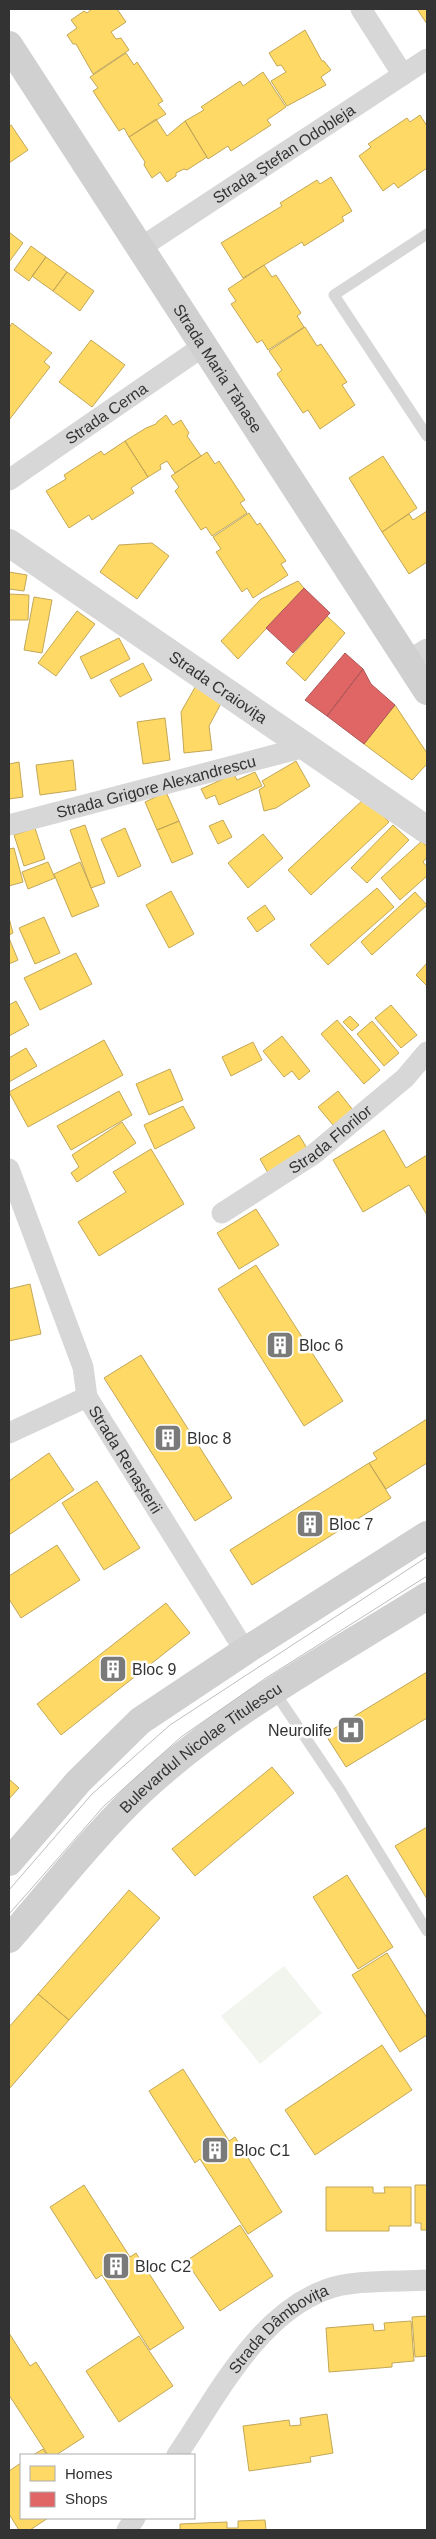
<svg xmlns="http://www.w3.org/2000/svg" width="436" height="2539" font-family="Arial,sans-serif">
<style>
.green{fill:#f1f5ed}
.homes{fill:#ffd966;stroke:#c2a757}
.shops{fill:#e06666;stroke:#ac5757}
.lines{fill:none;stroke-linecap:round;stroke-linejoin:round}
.service{stroke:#d7d7d7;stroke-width:11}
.minor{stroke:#d7d7d7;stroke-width:21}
.tertiary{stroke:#d7d7d7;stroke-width:28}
.secondary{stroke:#d0d0d0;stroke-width:28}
.tram{stroke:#bebebe;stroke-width:1}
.labels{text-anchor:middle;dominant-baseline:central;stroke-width:5;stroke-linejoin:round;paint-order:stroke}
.street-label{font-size:16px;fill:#333;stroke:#fff}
.poi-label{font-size:16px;fill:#333;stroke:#fff;text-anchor:start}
</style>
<rect width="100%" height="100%" fill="#fff"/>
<path class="green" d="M284,1966L322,2013L260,2064L221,2016Z"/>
<path class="homes" d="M92,9H117L126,22L111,32L116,39L121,38L129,50L93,74L76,44H73L67,35L77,28L71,20L84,11L87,13Z
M417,9H427V24Z
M305,30L322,61H324L331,70L321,77L326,85L287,106L271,81L286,72L281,65L277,66L269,53Z
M126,53L134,65L137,62L163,101L158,104L166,114L129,137L124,128L119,131L93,91L98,88L90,77Z
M263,72L286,107L267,120L271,125L231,151L228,146L208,159L185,121L204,110L201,107L240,81L243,86Z
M420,115L427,126V168L398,188L394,183L383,191L359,156L371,147L368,144L407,118L410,122Z
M156,119L167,136L185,121L207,157L187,170L184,169L176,173V176L167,182L160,172L152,178L144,165L145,162L129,137Z
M11,125L28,150L9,163V126Z
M331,177L352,211L342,217L344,221L304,246L302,242L243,278L221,243L282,206L280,203L317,180L320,184Z
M9,232L23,243L9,262Z
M31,246L46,257L29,281L14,270Z
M46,257L67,272L53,291L32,276Z
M264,265L272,277L276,275L301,313L297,316L304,327L268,350L262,340L257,343L231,304L236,301L228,289Z
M67,272L94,291L80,311L53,291Z
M12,323L52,353L44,362L50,367L9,420V328Z
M305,327L317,346L321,344L347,382L342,385L355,405L320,429L308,410L303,413L277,374L282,370L269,351Z
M91,340L125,365L92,407L59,382Z
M166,415L173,425L181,420L189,433L187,436L201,456L175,473L167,461L160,465L161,469L148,477L125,441L146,428L156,424L157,422Z
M125,441L148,477L131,488L134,493L92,520L89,515L69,528L46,491L66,479L64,475L101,451L104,455Z
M207,452L215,464L219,461L245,500L240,503L247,513L212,536L206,527L201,530L175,491L179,487L171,476Z
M383,456L417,508L382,532L349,478Z
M427,511V562L409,574L382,532L409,514L413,520Z
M249,513L257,525L260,523L286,561L281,564L288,575L253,598L247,588L242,592L216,552L221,549L213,537Z
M152,543L169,556L137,599L100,572L119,545Z
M9,572L27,575L24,591L9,589Z
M298,581L304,588L238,659L221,641L261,599Z
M9,594L29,595L28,620H9Z
M34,597L52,600L42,653L24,650Z
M77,611L95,624L56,676L38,663Z
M327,616L345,633L305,681L286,663Z
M119,638L130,659L91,679L80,657Z
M143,663L152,680L120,697L110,680Z
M198,682L225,696L209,726L212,750L184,753L181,712Z
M395,705L427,753V764L412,780L364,744Z
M165,718L170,760L143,764L137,722Z
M73,760L76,790L40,795L36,765Z
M296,761L310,786L276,808L264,811L259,790L265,786L262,781Z
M19,762L23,797L9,799V764Z
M255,772L262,786L219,805L215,795L206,799L201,789L234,774L237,780Z
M166,792L179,821L157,830L145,802Z
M366,797L389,822L311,895L288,870Z
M223,820L232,837L218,844L209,826Z
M179,821L193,854L172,863L157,830Z
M85,825L105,883L91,888L70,830Z
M393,825L409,840L367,883L351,868Z
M35,828L45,859L24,866L14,835Z
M125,828L141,866L118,877L101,839Z
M263,834L283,858L248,888L228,863Z
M422,841L427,847V857L423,862L427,867V876L400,900L381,878Z
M14,848L23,882L9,886V849Z
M48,862L55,878L28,889L22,872Z
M80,862L99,906L72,917L54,874Z
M377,888L394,907L328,965L310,945Z
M171,891L194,934L169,948L146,905Z
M415,892L427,905L372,955L361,942Z
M265,905L275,919L257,932L247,918Z
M44,917L60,953L35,964L19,928Z
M9,918L13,933L9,935Z
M9,938L18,960L9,964Z
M76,953L92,984L40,1010L24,978Z
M427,963V986L416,975Z
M16,1001L29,1025L9,1036V1005Z
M391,1005L417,1035L401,1048L375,1018Z
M350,1016L359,1025L352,1031L343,1022Z
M337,1020L380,1070L364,1084L321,1034Z
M372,1021L399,1053L384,1066L357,1034Z
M282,1036L310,1071L299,1080L292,1071L284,1077L263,1051Z
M104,1040L123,1075L28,1127L9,1092Z
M253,1042L262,1060L231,1076L222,1057Z
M26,1048L37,1066L9,1082V1058Z
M170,1069L183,1100L149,1115L136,1084Z
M119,1091L132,1115L71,1150L57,1126Z
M338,1091L353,1110L333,1125L318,1107Z
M183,1106L195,1128L155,1149L144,1125Z
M122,1122L136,1143L77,1182L71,1173L79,1167L72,1155Z
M384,1130L406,1168L427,1155V1215L409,1185L363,1212L333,1160Z
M299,1135L311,1155L271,1178L260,1159Z
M151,1149L184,1204L99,1256L78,1222L126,1192L113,1172Z
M256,1209L279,1245L239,1269L217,1233Z
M256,1265L343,1401L304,1426L218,1289Z
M30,1284L41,1334L9,1341V1289Z
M141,1355L232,1498L195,1521L104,1378Z
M427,1419V1463L386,1489L369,1463L377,1459L373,1453Z
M49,1453L74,1490L9,1535V1481Z
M369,1463L391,1498L252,1585L230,1550Z
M97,1481L140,1548L104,1570L62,1503Z
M57,1545L80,1580L21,1618L9,1599V1576Z
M166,1603L190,1633L61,1735L37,1704Z
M427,1672V1718L346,1767L325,1734Z
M272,1767L294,1793L195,1876L172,1849Z
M9,1779L19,1788L9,1799Z
M427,1827V1899L395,1846Z
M347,1875L393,1947L358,1969L313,1897Z
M129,1890L160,1918L69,2020L38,1994Z
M387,1953L427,2018V2035L400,2052L352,1975Z
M38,1994L69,2020L9,2089V2027Z
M382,2045L412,2090L315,2155L285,2110Z
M183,2069L229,2141L235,2137L282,2212L248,2234L200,2159L195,2163L149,2091Z
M84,2185L130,2257L136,2253L184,2328L150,2350L102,2275L96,2279L50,2207Z
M415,2185H427V2230H421V2223H415Z
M326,2187H373V2193H385L384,2187H411V2226H389V2231H326Z
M240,2225L273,2276L220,2311L186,2261Z
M427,2316V2356L415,2357L412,2317Z
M411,2321L414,2361L392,2363V2367L329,2372L326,2328L373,2324L374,2331L385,2330L384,2323Z
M9,2333L30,2366L36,2362L84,2437L56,2455H48L9,2395Z
M139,2336L173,2386L119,2422L86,2371Z
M327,2414L333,2453L310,2457L311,2462L249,2471L243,2426L289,2420L290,2426L301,2425L300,2418Z
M43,2449L47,2455H33Z
M21,2463V2518H48L30,2530H19L9,2514V2471Z
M265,2520L266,2530H180V2524L227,2522V2528H238V2521Z"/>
<path class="shops" d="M304,588L330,613L293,653L266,628Z
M345,653L363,669L327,716L305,700Z
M363,669L371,684L395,705L364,744L327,716Z"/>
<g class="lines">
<path class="service" d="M427,234L334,295L427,436
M274,1691L340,1789L427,1931"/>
<g class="minor">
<path d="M361,9L403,75"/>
<path id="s1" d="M140,248L427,59"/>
<path id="s2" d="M9,480L202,347"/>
<path d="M408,661L427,649"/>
<path id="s3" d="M9,825L305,747"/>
<path id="s4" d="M9,1169L83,1367L87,1397L245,1651"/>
<path id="s5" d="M222,1213L314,1154L405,1078L427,1052"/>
<path d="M9,1433L87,1397"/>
<path id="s6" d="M177,2455C216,2398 256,2316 325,2290C352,2279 398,2282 427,2280"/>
<path d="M127,2530L135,2518"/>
</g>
<path class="tertiary" id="s7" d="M9,543L427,830"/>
<g class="secondary">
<path id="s8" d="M9,45L427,691"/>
<path d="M9,1862L78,1782L140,1721L245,1651L427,1535"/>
<path id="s9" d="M9,1939C52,1890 93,1837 140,1792C224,1713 330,1657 427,1596"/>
</g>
<path class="tram" d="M9,1890L92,1794L170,1725L427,1557
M9,1914L104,1806L181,1737L266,1678L427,1576"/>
</g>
<defs>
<g id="building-square" transform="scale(1.4375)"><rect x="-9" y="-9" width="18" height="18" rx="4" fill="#7a7a7a" stroke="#fff"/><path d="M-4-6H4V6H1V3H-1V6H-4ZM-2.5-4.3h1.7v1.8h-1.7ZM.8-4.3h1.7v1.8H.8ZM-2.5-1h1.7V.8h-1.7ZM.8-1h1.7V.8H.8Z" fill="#fff"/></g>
<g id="hospital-square" transform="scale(1.4375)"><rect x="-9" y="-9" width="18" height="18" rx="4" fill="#7a7a7a" stroke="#fff"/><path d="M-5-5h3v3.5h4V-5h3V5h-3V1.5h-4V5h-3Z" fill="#fff"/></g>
</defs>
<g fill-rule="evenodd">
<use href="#building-square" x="280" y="1345"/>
<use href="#building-square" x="168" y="1438"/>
<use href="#building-square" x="310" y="1524"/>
<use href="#building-square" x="113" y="1669"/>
<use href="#hospital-square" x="351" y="1730"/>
<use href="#building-square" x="215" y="2150"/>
<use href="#building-square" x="116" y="2266"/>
</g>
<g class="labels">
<g class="street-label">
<text stroke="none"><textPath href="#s1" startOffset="172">Strada Ștefan Odobleja</textPath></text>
<text stroke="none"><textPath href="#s8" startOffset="385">Strada Maria Tănase</textPath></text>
<text stroke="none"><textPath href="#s2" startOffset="118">Strada Cerna</textPath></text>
<text stroke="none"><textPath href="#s7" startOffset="254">Strada Craiovița</textPath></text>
<text stroke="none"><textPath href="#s3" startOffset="152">Strada Grigore Alexandrescu</textPath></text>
<text stroke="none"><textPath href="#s5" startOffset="131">Strada Florilor</textPath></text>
<text stroke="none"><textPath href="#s4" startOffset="315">Strada Renașterii</textPath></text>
<text stroke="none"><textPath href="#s9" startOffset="272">Bulevardul Nicolae Titulescu</textPath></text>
<text stroke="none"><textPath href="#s6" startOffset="164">Strada Dâmbovița</textPath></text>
</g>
<g class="poi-label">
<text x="299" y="1345">Bloc 6</text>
<text x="187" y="1438">Bloc 8</text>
<text x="329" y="1524">Bloc 7</text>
<text x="132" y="1669">Bloc 9</text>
<text x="332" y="1730" text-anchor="end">Neurolife</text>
<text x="234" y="2150">Bloc C1</text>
<text x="135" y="2266">Bloc C2</text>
</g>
</g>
<rect width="436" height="2539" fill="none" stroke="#333333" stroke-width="20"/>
<rect x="20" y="2454" width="175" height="65" fill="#ffffff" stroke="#adadad"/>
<rect x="30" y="2466" width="25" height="15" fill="#ffd966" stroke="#adadad"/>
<text x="65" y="2479" font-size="15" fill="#333333">Homes</text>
<rect x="30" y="2492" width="25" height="15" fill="#e06666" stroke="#adadad"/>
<text x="65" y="2504" font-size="15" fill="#333333">Shops</text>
</svg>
